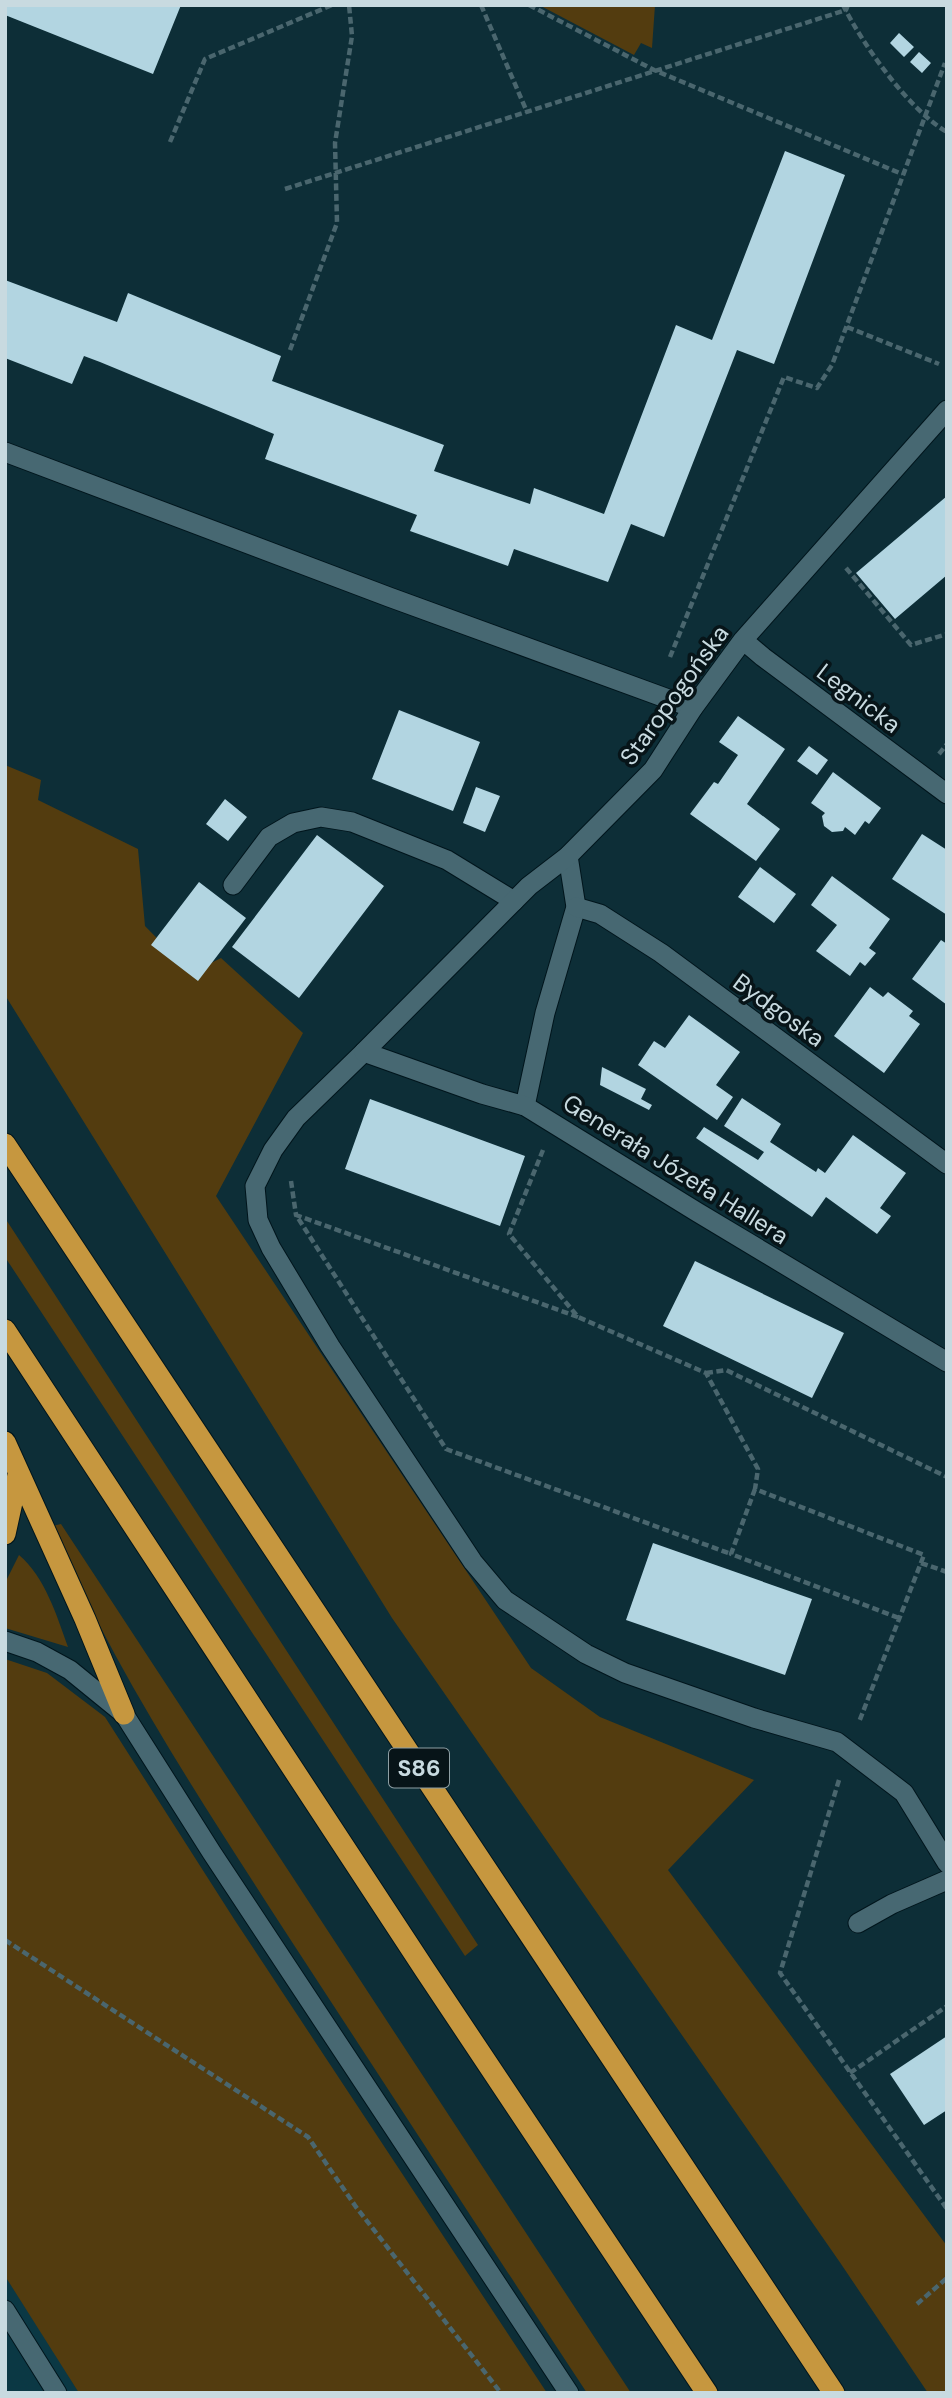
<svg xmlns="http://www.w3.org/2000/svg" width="952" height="2398" font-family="'DM Sans',sans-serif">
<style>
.built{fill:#0b3844}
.green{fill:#533c0f}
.building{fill:#b2d5e1}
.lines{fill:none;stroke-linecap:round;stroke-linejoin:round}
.service-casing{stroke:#00151c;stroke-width:21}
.minor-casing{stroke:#00151c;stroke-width:21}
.motorway-casing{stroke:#00151c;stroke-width:23}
.path{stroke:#4a666e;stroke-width:4.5;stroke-dasharray:7 3.5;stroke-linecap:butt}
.service{stroke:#476872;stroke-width:19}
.minor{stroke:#476872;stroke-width:19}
.motorway{stroke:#c6973f;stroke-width:21}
.labels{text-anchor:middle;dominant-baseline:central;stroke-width:7;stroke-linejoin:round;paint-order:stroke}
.shield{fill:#071418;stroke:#8e9fa4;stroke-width:2}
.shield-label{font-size:23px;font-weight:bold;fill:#c8dae0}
.street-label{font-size:24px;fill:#c8dae0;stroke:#071418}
</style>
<rect width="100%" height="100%" fill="#0d2e37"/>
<path class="built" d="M5,2276L47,2341L79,2393H5Z"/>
<path class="green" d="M539,5H655L652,48L641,43L634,55Z
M5,765L41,780L38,800L138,849L145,926L191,973L221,958L303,1033L216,1196L531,1668L600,1717L754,1780L668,1870L947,2246V2393H928L839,2261L392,1618L5,995Z
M5,1218L478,1945L465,1956L5,1257Z
M61,1524L631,2393H587C488,2243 390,2092 292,1942C205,1807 116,1674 52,1526Z
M19,1555C45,1577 57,1616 68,1647L5,1628V1583Z
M5,1659L47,1673L105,1717L234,1919L547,2393H79L5,2276Z"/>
<path class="building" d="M5,5H181L153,74L5,15Z
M899,33L914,47L904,57L890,43Z
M919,52L931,63L922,73L910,62Z
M785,151L845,175L774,364L737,350L664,537L631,524L608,582L514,549L508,566L410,531L417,515L265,459L274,434L100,362L84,356L72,384L5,358V280L117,322L128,293L281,356L272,381L444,445L434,471L530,504L534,488L604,514L676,325L712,340Z
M947,496V575L895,619L856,573Z
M399,710L480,742L453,811L372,779Z
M738,716L785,749L747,804L780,829L756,861L690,814L714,782L718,784L738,755L719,742Z
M809,746L828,760L817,775L797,761Z
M833,772L881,808L869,824L865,821L855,835L845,827L843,831L832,832L824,826L822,816L825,813L811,803Z
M476,787L500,796L485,832L463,823Z
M225,799L247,817L228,841L206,824Z
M922,834L947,850V915L892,879Z
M317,835L384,886L299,998L232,947Z
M760,867L796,894L774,923L738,897Z
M832,876L890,919L869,948L876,953L865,966L860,962L850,976L816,951L837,925L811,905Z
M199,882L246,918L198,981L151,945Z
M941,940L947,944V1005L912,979Z
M870,987L883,997L888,992L913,1011L909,1016L920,1024L884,1073L834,1036Z
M689,1015L740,1052L716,1085L733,1097L717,1120L638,1065L654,1041L665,1048Z
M602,1067L646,1089L641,1099L652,1105L649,1110L600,1085Z
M742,1098L781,1124L770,1142L816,1172L818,1168L825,1173L853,1135L906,1173L880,1208L891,1216L877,1234L826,1197L812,1217L696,1138L704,1127L758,1160L764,1152L724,1126Z
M370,1099L525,1156L500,1226L345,1169Z
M695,1261L844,1333L812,1398L663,1326Z
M653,1543L812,1599L785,1675L626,1620Z
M947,2036V2110L924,2125L890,2074Z"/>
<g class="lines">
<g class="service-casing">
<path id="service" d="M5,452L389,597L693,708
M233,885L269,837L293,823L321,817L352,822L447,860L514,901
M364,1052L296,1118L273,1150L255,1186L258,1220L271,1248L330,1346L473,1562L505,1600L586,1654L625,1673L754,1718L837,1742L904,1793L947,1863
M525,1106L545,1013L576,907L568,856
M858,1923L892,1904L947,1880
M5,2310L57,2393"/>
</g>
<g class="minor-casing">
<path id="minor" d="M947,410L743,640L693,708L653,770L568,856L529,886L364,1052L482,1094L525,1106L697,1212L947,1362
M743,640L763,657L947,794
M576,907L600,914L661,953L947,1164
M5,1641L37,1652L70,1670L124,1714L212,1853L569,2393"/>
</g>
<g class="motorway-casing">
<path id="motorway" d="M5,1144L834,2393
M5,1330L425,1970L707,2393
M5,1442L85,1619L124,1714
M5,1534L18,1475"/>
</g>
<path class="path" d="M481,5L527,112
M529,5L654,70L902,174
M843,5C863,45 909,110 947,132
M170,142L205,59L332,5
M285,189L846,10L848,5
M847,327L939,364
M290,350L337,223L335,143L352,36L349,5
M846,568L911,645L947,634
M670,657L784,377L817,388L832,365L945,63
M939,754L947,744
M543,1150L509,1234L578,1317L706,1373L758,1469L755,1489L924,1555L859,1722
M291,1181L296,1215
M578,1317L296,1215L446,1449L731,1554
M706,1373L726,1370L947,1477
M755,1489L731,1554L899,1618
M921,1563L947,1572
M839,1780L780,1973L947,2209
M5,1940L308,2137L356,2207L501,2393
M850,2073L947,2006
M917,2304L947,2278"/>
<use href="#service" class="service"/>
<use href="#minor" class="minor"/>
<use href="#motorway" class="motorway"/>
</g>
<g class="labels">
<rect class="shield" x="389" y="1748.5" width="60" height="39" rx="5"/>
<g class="shield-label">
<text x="419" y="1768">S86</text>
</g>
<g class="street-label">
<text transform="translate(674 695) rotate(-54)">Staropogońska</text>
<text transform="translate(859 698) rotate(37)">Legnicka</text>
<text transform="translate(779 1010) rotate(36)">Bydgoska</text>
<text transform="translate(676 1169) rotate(32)">Generała Józefa Hallera</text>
</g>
</g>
<rect width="952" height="2398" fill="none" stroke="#c8dae0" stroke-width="14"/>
</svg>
